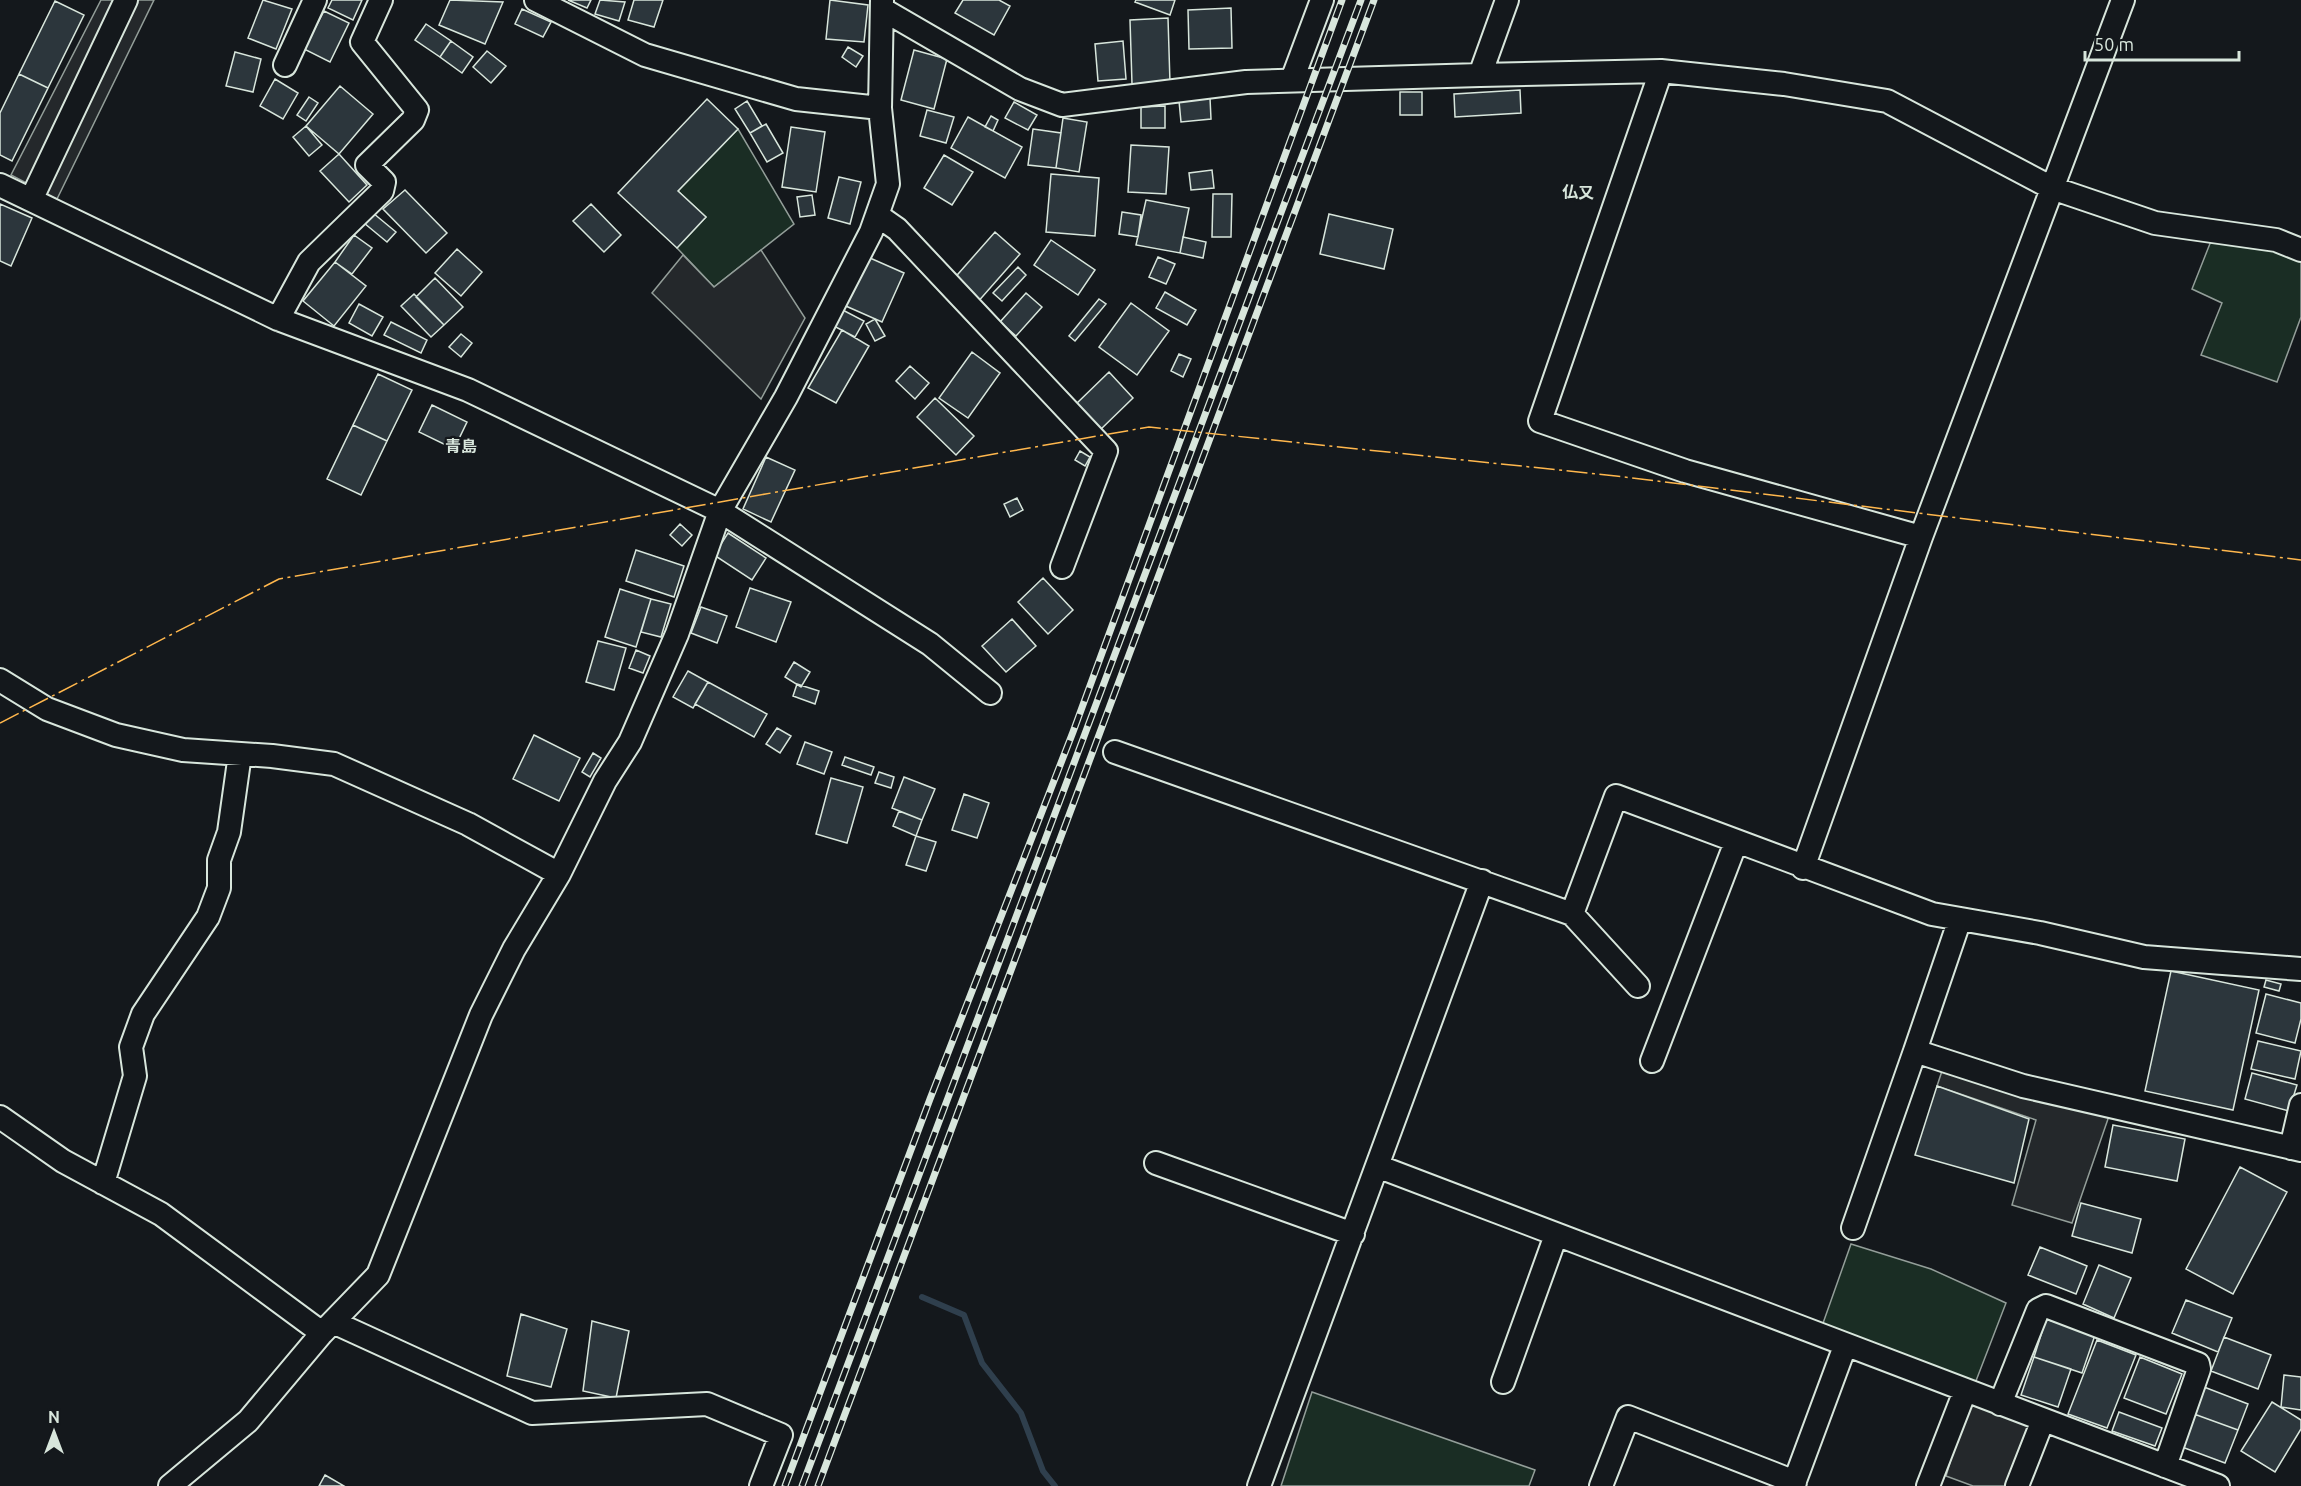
<svg xmlns="http://www.w3.org/2000/svg" width="2301" height="1486" font-family="Ubuntu,'Noto Sans JP',sans-serif">
<style>
.green{fill:#1a2d24;stroke:#939e99;stroke-width:1.5}
.parking{fill:#24282b;stroke:#939e99;stroke-width:1.5}
.lines{fill:none;stroke-linecap:round;stroke-linejoin:round}
.stream{stroke:#2f3f4d;stroke-width:6}
.building{fill:#2c363c;stroke:#d8e6dc;stroke-width:1.5}
.minor-casing{stroke:#d8e6dc;stroke-width:26}
.minor{stroke:#14181c;stroke-width:22}
.rail-casing{stroke:#d8e6dc;stroke-width:7}
.rail{stroke:#14181c;stroke-width:4.5;stroke-dasharray:14;stroke-linecap:butt}
.power{stroke:#ffb74d;stroke-width:1.5;stroke-dasharray:21 4.5 3 4.5;stroke-linecap:butt}
.labels{text-anchor:middle;dominant-baseline:central;stroke-width:4.5;stroke-linejoin:round;paint-order:stroke}
.neighbourhood-label{font-size:16px;font-weight:bold;fill:#d8e6dc;stroke:#14181c}
</style>
<rect width="100%" height="100%" fill="#14181c"/>
<path class="green" d="M738,129L794,224L714,287L677,248L706,217L678,191Z
M2211,241L2270,249L2301,260V317L2277,382L2201,355L2222,303L2192,289Z
M1851,1244L1931,1269L2006,1303L1974,1386L1822,1326Z
M1312,1392L1535,1470L1529,1486H1281Z"/>
<path class="parking" d="M101,0H154L57,199L11,175Z
M761,250L805,318L761,399L652,293L683,255L714,287Z
M1942,1071L2109,1116L2072,1223L2012,1205L2036,1120L1937,1086Z
M1968,1401L2036,1425L2012,1486H1973L1946,1476Z"/>
<g class="lines">
<path class="stream" d="M922,1297L964,1315L982,1363L1021,1413L1043,1471L1055,1486"/>
</g>
<path class="building" d="M263,0L292,9L276,49L248,38Z
M332,0H362L353,20L328,8Z
M450,0L503,2L485,44L439,25Z
M568,0H591L587,8Z
M600,0L625,2L619,21L595,14Z
M634,0H663L654,27L628,20Z
M830,0L868,5L864,42L826,39Z
M963,0H999L1010,6L994,35L955,13Z
M1136,0H1175L1170,15L1135,2Z
M55,1L84,15L48,88L19,74Z
M1231,8L1232,48L1189,49L1188,10Z
M522,9L551,22L543,37L515,24Z
M324,11L349,23L330,62L304,49Z
M1168,18L1170,83L1132,84L1130,20Z
M426,24L451,41L440,57L415,40Z
M451,41L473,57L462,73L440,57Z
M1123,41L1126,79L1098,81L1095,44Z
M848,47L863,56L856,67L842,57Z
M914,50L947,59L934,109L901,100Z
M487,51L506,66L491,83L473,67Z
M235,52L261,59L253,92L226,86Z
M19,74L48,88L12,161L0,155V113Z
M275,79L298,93L283,119L260,106Z
M340,86L373,114L339,154L306,126Z
M1520,90L1521,113L1455,117L1454,94Z
M1400,92H1422V115H1400Z
M309,97L318,103L306,121L297,115Z
M1210,98L1211,119L1181,122L1179,101Z
M707,99L738,129L678,191L706,217L677,248L618,193Z
M747,101L762,126L750,133L735,109Z
M1014,102L1037,115L1028,130L1005,118Z
M1165,106V128H1141V107Z
M927,110L954,117L946,143L920,136Z
M991,116L998,120L993,131L985,127Z
M968,117L1022,147L1005,178L951,148Z
M1063,118L1087,122L1079,172L1056,168Z
M766,124L783,153L767,162L750,133Z
M306,126L322,145L309,156L293,137Z
M791,127L825,132L816,192L782,187Z
M1033,129L1061,133L1056,168L1028,165Z
M1131,145L1169,147L1166,194L1128,192Z
M339,154L367,185L349,202L320,171Z
M944,155L973,172L952,205L924,188Z
M1212,170L1214,188L1191,190L1189,173Z
M1051,174L1099,178L1095,236L1046,232Z
M839,177L861,182L850,224L828,218Z
M405,190L447,233L426,253L383,209Z
M1213,194H1232L1231,237H1212Z
M812,195L815,215L800,217L797,197Z
M1146,200L1189,208L1180,253L1136,245Z
M0,204L32,218L11,266L0,261Z
M591,204L621,235L604,252L573,221Z
M1122,212L1141,215L1138,237L1119,234Z
M373,213L396,232L387,242L364,223Z
M1329,214L1393,229L1384,269L1320,254Z
M995,232L1020,254L976,304L951,282Z
M354,235L372,248L352,274L335,262Z
M1183,237L1206,242L1203,258L1180,253Z
M1051,240L1095,270L1078,295L1034,265Z
M457,249L482,272L461,296L435,273Z
M861,254L904,273L882,322L839,303Z
M1158,257L1175,264L1166,284L1149,277Z
M335,262L366,286L334,326L303,301Z
M1018,267L1026,275L1002,301L993,293Z
M435,278L463,307L444,325L416,297Z
M1165,292L1196,310L1187,325L1156,308Z
M1026,293L1042,307L1016,336L1000,322Z
M414,294L444,325L431,337L401,306Z
M1099,299L1106,304L1075,341L1069,336Z
M1131,303L1169,331L1137,375L1099,347Z
M359,304L383,317L372,336L349,323Z
M835,306L864,321L855,337L826,322Z
M875,319L885,336L875,341L866,324Z
M391,322L427,340L421,353L384,335Z
M842,330L869,346L836,403L808,388Z
M461,334L472,343L461,357L449,347Z
M972,352L1000,373L968,418L939,398Z
M1179,354L1191,359L1183,377L1171,371Z
M910,366L929,383L915,399L896,381Z
M1109,372L1133,398L1099,431L1074,406Z
M378,374L412,390L387,441L353,425Z
M935,398L974,436L956,455L917,417Z
M432,405L467,422L454,449L419,432Z
M353,425L387,441L361,495L327,479Z
M1080,451L1090,457L1085,466L1075,460Z
M766,457L795,470L771,522L743,509Z
M1017,498L1023,510L1010,517L1004,504Z
M680,524L692,535L682,546L670,535Z
M728,533L766,558L752,580L714,555Z
M636,550L684,566L674,597L626,581Z
M1043,578L1073,610L1048,634L1018,602Z
M750,588L791,602L776,642L736,627Z
M620,589L651,599L636,647L605,637Z
M651,599L671,604L661,637L641,632Z
M701,607L727,616L717,643L691,633Z
M1012,619L1036,646L1006,672L982,646Z
M598,641L626,648L614,690L586,682Z
M636,650L650,656L643,673L629,668Z
M794,662L810,672L801,687L785,677Z
M688,671L708,682L693,708L673,697Z
M708,682L767,714L754,737L695,704Z
M797,684L819,691L815,704L793,696Z
M777,728L791,736L780,753L766,744Z
M534,735L580,758L559,801L513,779Z
M805,742L832,752L824,774L797,764Z
M593,753L601,758L590,777L582,772Z
M845,757L874,767L871,775L842,765Z
M879,772L894,777L891,788L875,783Z
M904,777L935,789L922,820L892,808Z
M831,778L863,787L847,843L816,834Z
M964,794L989,803L977,838L952,830Z
M899,811L922,820L916,836L893,826Z
M916,836L936,842L926,871L906,865Z
M2171,971L2259,990L2233,1110L2145,1091Z
M2266,980L2281,984L2279,991L2264,987Z
M2266,994L2301,1003V1019L2295,1043L2256,1033Z
M2258,1041L2301,1051L2295,1079L2251,1069Z
M2252,1073L2297,1085L2289,1111L2245,1099Z
M1937,1086L2029,1119L2014,1183L1915,1155Z
M2113,1125L2185,1139L2177,1181L2105,1167Z
M2240,1167L2287,1192L2233,1294L2186,1269Z
M2081,1203L2141,1219L2132,1253L2072,1236Z
M2040,1247L2087,1266L2076,1294L2028,1275Z
M2099,1265L2131,1278L2114,1318L2083,1304Z
M2186,1300L2232,1318L2218,1352L2172,1333Z
M521,1314L567,1329L551,1387L507,1376Z
M2046,1319L2095,1335L2082,1373L2034,1357Z
M592,1321L629,1331L616,1398L583,1391Z
M2224,1337L2271,1355L2258,1389L2211,1371Z
M2097,1340L2136,1355L2107,1428L2068,1414Z
M2034,1357L2071,1369L2058,1407L2021,1395Z
M2140,1357L2182,1374L2166,1414L2124,1398Z
M2284,1375L2301,1377V1410L2281,1407Z
M2204,1387L2248,1404L2238,1430L2194,1414Z
M2272,1402L2301,1420V1429L2275,1472L2241,1451Z
M2119,1412L2162,1428L2155,1446L2112,1431Z
M2194,1414L2238,1430L2225,1463L2182,1447Z
M325,1475L344,1486H319Z"/>
<g class="lines">
<g class="minor-casing">
<path id="minor" d="M536,0L645,55L796,99L880,108
M882,9L1020,89L1062,105L1246,82L1480,75L1661,71L1784,84L1887,101L2052,188L2155,223L2276,240L2301,250
M285,65L315,0
M1661,71L1540,421L1685,471L1921,537
M1480,75L1507,0
M1292,80L1322,0
M0,185L278,319L468,390L720,511L930,644L990,693
M31,200L126,0
M877,215L897,229L1106,451L1062,567
M278,319L309,262L382,191L384,182L367,165L413,120L417,110L362,42L381,0
M0,680L47,709L116,735L183,750L272,756L334,764L468,824L559,874
M1115,752L1572,914L1616,796L1932,914L2040,933L2144,957L2301,969
M1803,868L1921,537L2123,0
M1572,914L1638,986
M1960,919L1915,1051L2023,1086L2301,1150
M1652,1061L1736,842
M0,1117L63,1161L161,1214L322,1333
M2291,1148L2301,1105
M1156,1163L1353,1234
M1377,1166L2218,1486
M103,1183L135,1076L131,1047L143,1014L208,917L219,888V860L229,832L240,754
M1853,1228L1915,1051
M333,1322L532,1413L707,1404L781,1435L761,1486
M1503,1382L1556,1235
M2000,1404L2038,1310L2046,1306L2198,1364L2199,1369L2165,1466
M170,1486L248,1421L322,1333L378,1275L481,1015L514,949L559,874L605,781L630,742L677,634L720,511L786,397L871,232L888,184L880,108L882,0
M1259,1486L1482,881
M1601,1486L1628,1417L1795,1482
M1793,1486L1845,1346
M1928,1486L1965,1391
M2017,1486L2043,1420"/>
</g>
<use href="#minor" class="minor"/>
<g class="rail-casing">
<path id="rail" d="M785,1486L930,1099L1073,732L1342,0
M802,1486L1361,0
M818,1486L1374,0"/>
</g>
<use href="#rail" class="rail"/>
<path class="power" d="M0,723L279,579L1149,427L1616,476L2301,560"/>
</g>
<g class="labels">
<g class="neighbourhood-label">
<text x="1578" y="192">仏又</text>
<text x="461" y="446">青島</text>
</g>
</g>
<g transform="translate(54 1432)" stroke="#14181c" stroke-width="4.5" paint-order="stroke">
<path d="M0-4.5L10 22L0 15L-10 22Z" fill="#d8e6dc"/>
<text y="-9" font-size="16" font-weight="bold" text-anchor="middle" fill="#d8e6dc">N</text>
</g>
<path d="M2085 51v9h154v-9" fill="none" stroke="#d8e6dc" stroke-width="3"/>
<text x="2094" y="51" font-size="18" fill="#d8e6dc" stroke="#14181c" stroke-width="4.5" paint-order="stroke">50 m</text>
</svg>
